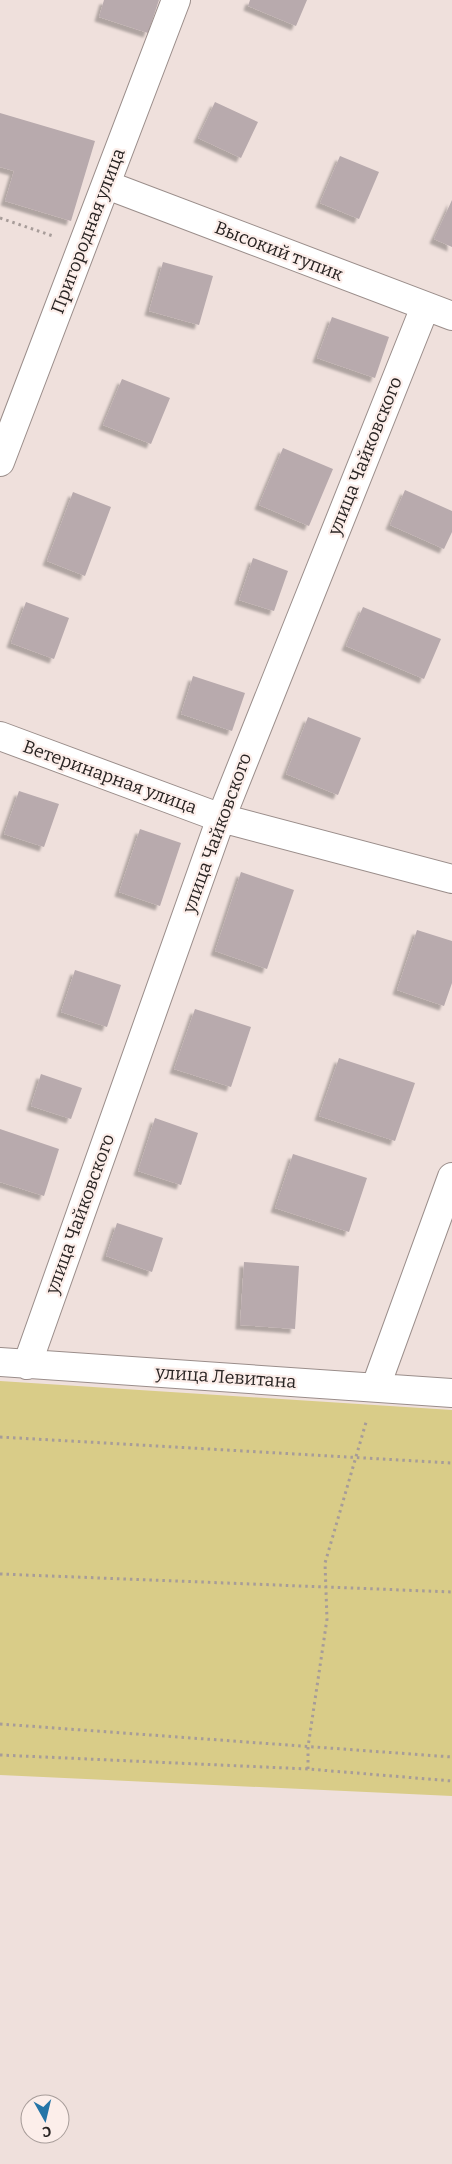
<svg xmlns="http://www.w3.org/2000/svg" width="452" height="2164" font-family="Bitter,serif">
<style>
.green{fill:#d9cc88}
.building{fill:#b8aaad;filter:url(#shadow)}
.lines{fill:none;stroke-linecap:round;stroke-linejoin:round}
.minor-casing{stroke:#9a8d8a;stroke-width:30}
.path{stroke:#a79c99;stroke-width:3;stroke-dasharray:2.5 4;stroke-linecap:butt}
.minor{stroke:#fff;stroke-width:28}
.labels{text-anchor:middle;dominant-baseline:central;stroke-width:4.5;stroke-linejoin:round;paint-order:stroke}
.street-label{font-size:18px;fill:#292423;stroke:#fceeea}
</style>
<defs>
<filter id="shadow"><feDropShadow dx="-4.5" dy="4.5" stdDeviation="1" flood-color="#0004"/></filter>
</defs>
<rect width="100%" height="100%" fill="#efe0dc"/>
<path class="green" d="M0,1381L452,1410V1796L0,1775Z"/>
<path class="building" d="M104,0H159L148,33L99,17Z
M250,0H307L296,26L248,6Z
M215,102L258,122L241,158L198,138Z
M0,113L95,141L71,221L5,201L14,171L0,167Z
M340,156L379,172L359,219L320,203Z
M452,200V247L434,239Z
M163,262L213,276L199,325L149,311Z
M332,317L389,337L375,378L317,358Z
M122,379L170,398L151,444L103,425Z
M283,448L333,469L309,526L259,505Z
M405,490L452,511V532L444,549L390,525Z
M73,492L111,507L85,576L47,561Z
M253,558L288,571L274,611L239,600Z
M26,602L69,618L54,659L11,643Z
M363,607L441,639L424,679L346,646Z
M193,676L245,693L232,731L181,714Z
M308,717L361,738L338,795L286,774Z
M19,791L59,804L44,847L4,834Z
M140,829L181,843L160,906L119,892Z
M241,872L294,890L267,969L215,951Z
M417,930L452,941V983L444,1006L397,990Z
M75,970L121,985L107,1027L61,1012Z
M195,1009L251,1027L231,1087L174,1069Z
M339,1058L415,1083L395,1141L319,1116Z
M41,1074L82,1088L71,1119L31,1106Z
M155,1118L198,1133L181,1185L138,1171Z
M0,1129L59,1149L44,1196L0,1182Z
M293,1154L367,1178L349,1232L275,1208Z
M117,1223L163,1238L152,1272L106,1256Z
M244,1262L299,1266L295,1329L240,1325Z"/>
<g class="lines">
<g class="minor-casing">
<path id="minor" d="M107,185L452,316
M0,462L176,0
M0,736L221,818L452,879
M0,1362L452,1393
M27,1365L221,818L425,307
M376,1386L452,1177"/>
</g>
<path class="path" d="M0,218L53,236
M0,1437L452,1463
M0,1574L452,1592
M0,1724L452,1757
M0,1755L308,1769L452,1781
M308,1769V1747L327,1619L325,1563L367,1419"/>
<use href="#minor" class="minor"/>
</g>
<g class="labels">
<g class="street-label">
<text transform="translate(88 231) rotate(-69)">Пригородная улица</text>
<text transform="translate(279 251) rotate(21)">Высокий тупик</text>
<text transform="translate(365 456) rotate(-68)">улица Чайковского</text>
<text transform="translate(110 777) rotate(20)">Ветеринарная улица</text>
<text transform="translate(217 833) rotate(-70)">улица Чайковского</text>
<text transform="translate(80 1214) rotate(-70)">улица Чайковского</text>
<text transform="translate(226 1377) rotate(4)">улица Левитана</text>
</g>
</g>
<g transform="translate(45 2119) rotate(172)"><circle r="24" fill="#fceeea" stroke="#a89d9a"/>
<path d="M0-4L9 19L0 12L-9 19Z" fill="#2575a7"/>
<text y="-8" font-size="14" font-weight="bold" text-anchor="middle" fill="#292423">С</text>
</g>
</svg>
